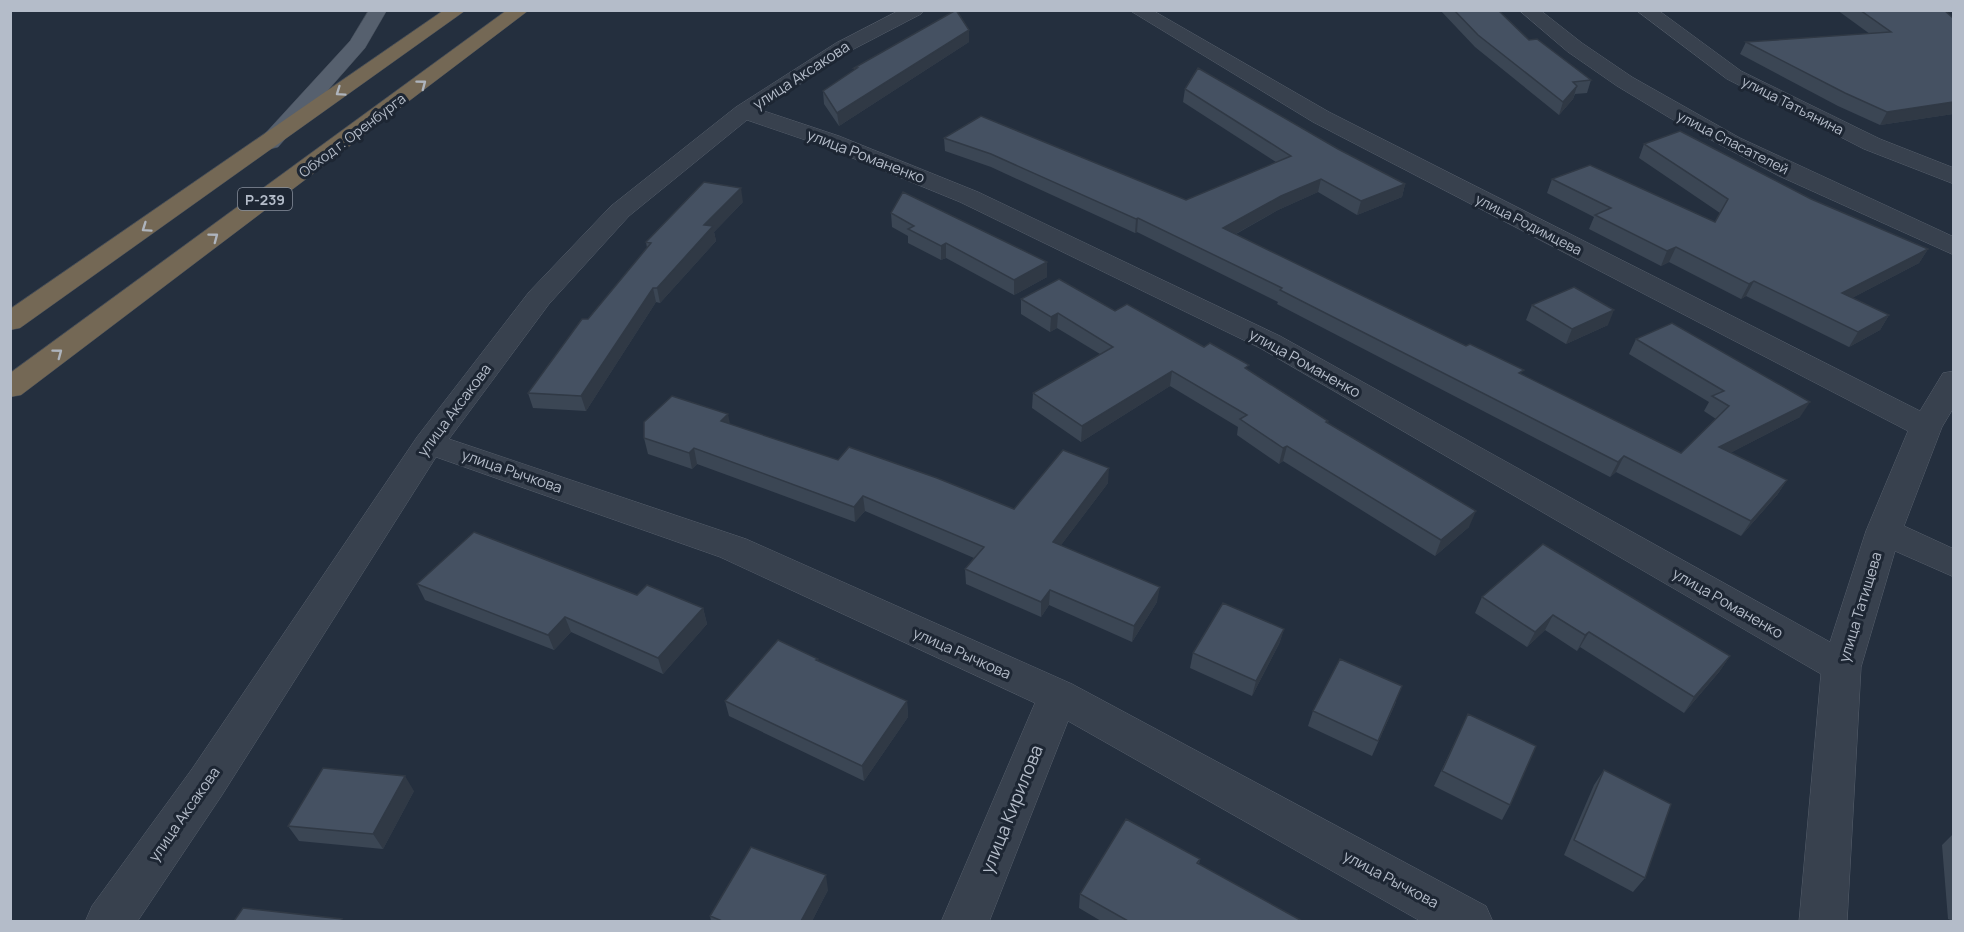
<svg xmlns="http://www.w3.org/2000/svg" width="1964" height="932" font-family="Manrope,sans-serif">
<style>
.lines{fill:none;stroke-linecap:round;stroke-linejoin:round}
.street-casing{stroke:#565f6c;stroke-width:1}
.primary-casing{stroke:#414a57;stroke-width:1}
.highway-casing{stroke:#434c59;stroke-width:1}
.street{fill:#38414e;fill-rule:evenodd}
.primary{fill:#56606e;fill-rule:evenodd}
.highway{fill:#746855;fill-rule:evenodd}
.wall{fill:#3b4654}
.shaded-wall{fill:#303945}
.building{fill:#455162;stroke:#303945;stroke-width:1.5}
.oneway{stroke:#aeb4bd}
.labels{text-anchor:middle;dominant-baseline:central;stroke-width:6;stroke-linejoin:round;paint-order:stroke}
.far-street-label{font-size:14px;fill:#b4bcc9;stroke:#1d2633}
.shield{fill:#1d2633;stroke:#878f9c;stroke-width:1.5}
.shield-label{font-size:14px;font-weight:bold;fill:#b4bcc9}
.street-label{font-size:15px;fill:#b4bcc9;stroke:#1d2633}
.near-street-label{font-size:18px;fill:#b4bcc9;stroke:#1d2633}
</style>
<rect width="100%" height="100%" fill="#242f3e"/>
<g class="lines">
<g class="street-casing">
<path id="street" d="M900,10H924L921,14L850,51L761,110L839,136L978,192L1280,336L1830,642L1866,531L1908,431L1313,122L1129,10H1152L1329,112L1920,411L1943,373L1954,371V407L1942,427L1904,526L1954,549V577L1895,551L1861,667L1847,922H1799L1821,674L1260,348L960,202L823,146L747,120L629,216L549,304L449,439L746,539L1072,684L1486,906L1493,922H1422L1068,721L989,922H941L1035,703L720,557L436,457L222,795L137,922H85L92,906L192,769L417,437L529,292L611,206L736,107L836,43Z
M1519,10H1540L1582,43L1632,77L1740,138L1954,237V255L1779,176L1670,118L1617,86L1568,52Z
M1636,10H1658L1741,71L1880,139L1954,168V184L1864,149L1727,79Z"/>
</g>
<g class="primary-casing">
<path id="primary" d="M369,10H387L365,48L278,147L270,149L262,147L259,142L262,137L350,41Z"/>
</g>
<g class="highway-casing">
<path id="highway" d="M444,10H466L20,328L10,330V309Z
M507,10H529L21,395L10,397V373Z"/>
</g>
<use href="#street" class="street"/>
<use href="#primary" class="primary"/>
<use href="#highway" class="highway"/>
</g>
<path class="wall" d="M1440,10H1498L1529,40L1591,80L1587,93L1575,94L1573,99L1559,115L1475,47Z
M1837,10H1944L1953,18V114L1880,125L1838,106L1740,54L1746,42L1870,34Z
M969,42L839,126L824,104L823,91L854,70V68Z
M1185,89L1338,149L1405,184L1402,197L1357,215L1318,192L1278,210L1236,234L1681,453L1716,419L1704,411L1709,402L1629,354L1636,339L1800,417L1730,453L1787,480L1777,495L1741,536L1616,472L1610,477L1277,304L1278,302L1137,232L1135,233L991,167L945,151L944,138L1186,200L1276,162L1183,102Z
M1644,144L1811,199L1928,249L1919,263L1852,298L1889,315L1880,330L1849,347L1746,296L1741,299L1669,262L1661,266L1589,229L1594,217L1547,193L1552,179L1715,222L1720,213L1639,158Z
M743,202L714,232L716,241L660,303L656,302L586,411L533,408L528,393L647,248L646,242Z
M891,213L1047,262V277L1014,295L946,258L941,260L908,243V236L892,227Z
M1021,299L1115,311L1204,347L1248,370L1328,423L1469,527L1435,556L1283,461L1279,464L1237,435L1238,427L1170,386L1081,442L1032,408L1033,393L1100,354L1057,328L1050,332L1021,314Z
M1532,305L1608,325L1566,344L1526,320Z
M730,424L838,460L1014,509L1108,483L1061,545L1157,602L1132,642L1049,605L1041,617L966,584L965,569L974,558L865,511L855,522L697,464L692,469L648,454L644,438Z
M417,584L637,595L703,608L707,624L663,674L571,632L554,650L425,600Z
M1482,597L1730,656L1719,672L1684,713L1580,647L1577,651L1545,630L1527,647L1475,613Z
M1284,629L1279,644L1252,696L1190,668L1193,653Z
M818,659V661L907,701L908,717L864,781L729,716L725,701Z
M1396,702L1372,756L1308,726L1313,711Z
M1468,714L1510,805L1502,820L1434,786Z
M1604,770L1645,878L1633,892L1564,855L1594,785Z
M414,791L383,849L299,841L288,826Z
M1953,834V921L1948,919L1942,845Z
M1200,859L1199,864L1302,921H1101L1079,908L1080,894Z
M828,890L812,921H711L710,916Z"/>
<path class="shaded-wall" d="M969,30V42L839,126L837,113Z
M1577,86L1573,99L1559,115L1563,102Z
M1953,102V114L1880,125L1887,112Z
M1321,179L1318,192L1278,210L1221,242L1223,228L1281,196Z
M1405,184L1402,197L1357,215L1361,201Z
M741,188L743,202L714,232L716,241L660,303L657,288L704,225Z
M1138,218L1137,232L1135,233L1136,219Z
M946,243V258L941,260V246Z
M1676,247L1669,262L1661,266L1667,251Z
M1928,249L1919,263L1833,308L1842,293Z
M1047,262V277L1014,295V280Z
M1754,281L1746,296L1741,299L1749,284Z
M653,288L656,302L586,411L581,396Z
M1614,310L1608,325L1566,344L1572,329Z
M1058,313L1057,328L1050,332L1051,317Z
M1889,315L1880,330L1849,347L1858,332Z
M1172,371L1170,386L1081,442L1082,426Z
M1810,402L1800,417L1711,463L1719,447Z
M728,414L731,429L721,421Z
M1287,446L1283,461L1279,464L1283,448Z
M694,448L697,464L692,469L689,453Z
M1624,456L1616,472L1610,477L1618,462Z
M1109,468L1108,483L1052,557L1053,542Z
M1787,480L1777,495L1741,536L1751,521Z
M863,496L865,511L855,522L854,507Z
M1476,511L1469,527L1435,556L1441,540Z
M1160,587L1157,602L1132,642L1134,626Z
M1050,590L1049,605L1041,617V602Z
M703,608L707,624L663,674L658,658Z
M1553,615L1545,630L1527,647L1535,632Z
M565,617L571,632L554,650L548,635Z
M1284,629L1279,644L1252,696L1256,681Z
M1589,632L1580,647L1577,651L1585,635Z
M1730,656L1719,672L1684,713L1694,697Z
M907,701L908,717L864,781L862,766Z
M405,776L414,791L383,849L373,834Z
M826,875L828,890L812,921H801Z"/>
<path class="building" d="M956,10L969,30L837,113L823,91L857,68H854Z
M1454,10H1498L1529,40L1537,39L1591,80L1573,82L1577,86L1563,102L1478,35Z
M1860,10H1944L1953,18V102L1887,112L1845,93L1746,42L1891,32Z
M1198,68L1338,149L1405,184L1361,201L1321,179L1281,196L1223,228L1466,346L1470,344L1524,370L1519,373L1681,453L1729,406L1712,396L1724,391L1636,339L1672,323L1810,402L1719,447L1787,480L1751,521L1624,456L1618,462L1280,290L1282,288L1138,218L1136,219L991,154L944,138L981,116L1186,200L1291,156L1185,89Z
M1680,131L1811,199L1928,249L1842,293L1889,315L1858,332L1754,281L1749,284L1676,247L1667,251L1595,215L1611,208L1552,179L1590,165L1715,222L1728,199L1644,144Z
M704,182L741,188L704,225L713,226L657,288H653L581,396L528,393L582,319H588L651,243L646,242Z
M903,192L1047,262L1014,280L946,243L941,246L908,229L914,226L891,213Z
M1059,279L1115,311L1127,304L1204,347L1210,343L1249,365L1245,368L1328,421L1326,422L1476,511L1441,540L1287,446L1283,448L1240,419L1247,415L1172,371L1082,426L1033,393L1113,347L1058,313L1051,317L1021,299Z
M1574,287L1614,310L1572,329L1532,305Z
M672,396L728,414L721,421L838,460L849,447L937,478L1014,509L1063,450L1109,468L1053,542L1160,587L1134,626L1050,590L1041,602L965,569L984,547L863,496L854,507L694,448L689,453L644,438V422Z
M474,532L637,595L647,585L703,608L658,658L565,617L548,635L417,584Z
M1543,544L1730,656L1694,697L1589,632L1585,635L1553,615L1535,632L1482,597Z
M1223,603L1284,629L1256,681L1193,653Z
M778,640L818,659L816,660L907,701L862,766L725,701Z
M1340,659L1402,686L1378,741L1313,711Z
M1468,714L1536,746L1510,805L1442,771Z
M323,768L405,776L373,834L288,826Z
M1604,770L1671,804L1645,878L1574,840Z
M1126,819L1200,859L1197,863L1302,921H1128L1080,894Z
M751,847L826,875L801,921H722L710,916Z
M243,908L342,919L341,921H234Z"/>
<defs><path id="oneway-chevron" d="M-2-3.5L2.5 0L-2 3.5" fill="none" stroke-width="1.6" stroke-linecap="round" stroke-linejoin="round" transform="scale(1.5)"/></defs>
<g class="oneway">
<use href="#oneway-chevron" transform="translate(422 84) rotate(-37)"/>
<use href="#oneway-chevron" transform="translate(340 92) rotate(145)"/>
<use href="#oneway-chevron" transform="translate(146 228) rotate(145)"/>
<use href="#oneway-chevron" transform="translate(214 237) rotate(-37)"/>
<use href="#oneway-chevron" transform="translate(58 353) rotate(-37)"/>
</g>
<g class="labels">
<g class="far-street-label">
<text transform="translate(1793 105) rotate(27)">улица Татьянина</text>
<text transform="translate(352 135) rotate(-37)">Обход г. Оренбурга</text>
<text transform="translate(1733 142) rotate(27)">улица Спасателей</text>
<text transform="translate(1529 224) rotate(27)">улица Родимцева</text>
</g>
<rect class="shield" x="238" y="188" width="54" height="22" rx="4.5"/>
<g class="shield-label">
<text x="265" y="199">Р-239</text>
</g>
<g class="street-label">
<text transform="translate(801 75) rotate(-33)">улица Аксакова</text>
<text transform="translate(866 156) rotate(21)">улица Романенко</text>
<text transform="translate(1305 363) rotate(29)">улица Романенко</text>
<text transform="translate(454 410) rotate(-53)">улица Аксакова</text>
<text transform="translate(512 471) rotate(19)">улица Рычкова</text>
<text transform="translate(1728 603) rotate(30)">улица Романенко</text>
<text transform="translate(1860 607) rotate(-73)">улица Татищева</text>
<text transform="translate(962 653) rotate(24)">улица Рычкова</text>
<text transform="translate(184 814) rotate(-55)">улица Аксакова</text>
<text transform="translate(1391 879) rotate(28)">улица Рычкова</text>
</g>
<g class="near-street-label">
<text transform="translate(1011 809) rotate(-68)">улица Кирилова</text>
</g>
</g>
<rect width="1964" height="932" fill="none" stroke="#b4bcc9" stroke-width="24"/>
</svg>
